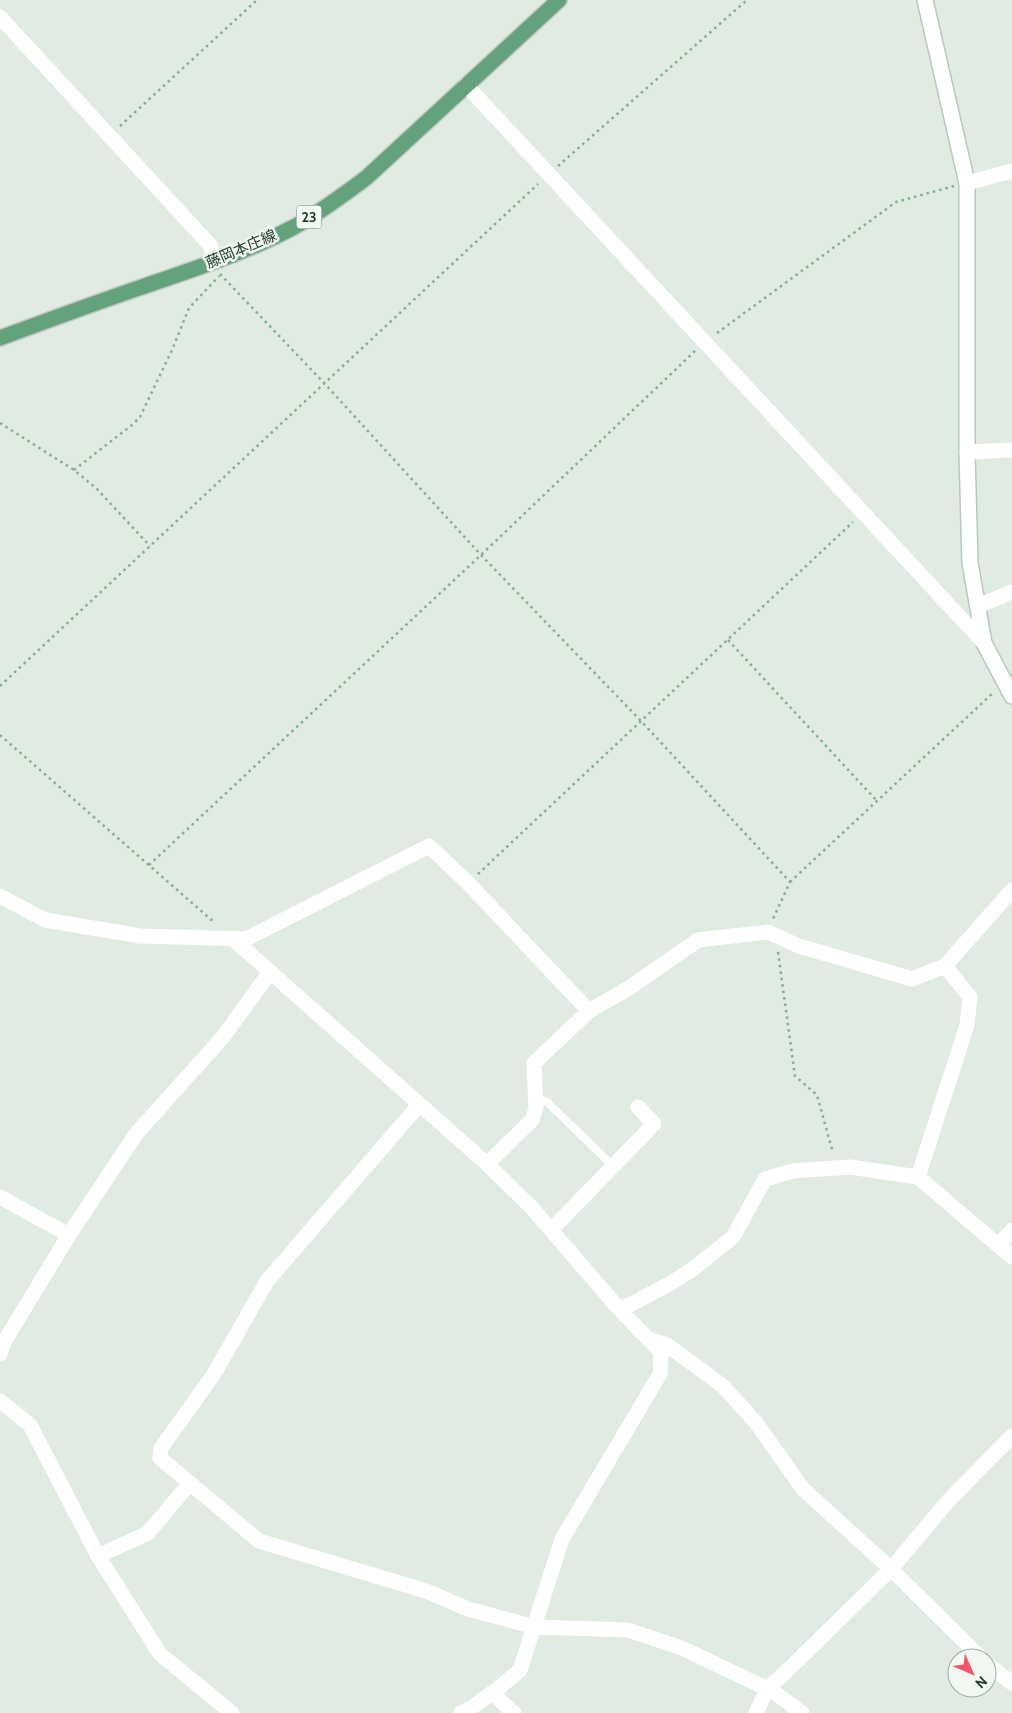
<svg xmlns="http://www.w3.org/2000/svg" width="1012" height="1713" font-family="Cabin,'Noto Sans JP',sans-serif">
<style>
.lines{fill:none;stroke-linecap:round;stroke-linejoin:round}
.secondary-casing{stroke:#b3cbb9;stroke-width:18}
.primary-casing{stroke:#c1c8c3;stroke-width:18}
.path{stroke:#80af8e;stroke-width:2.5;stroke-dasharray:2.5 4;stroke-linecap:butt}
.lane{stroke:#fff;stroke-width:8}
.street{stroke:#fff;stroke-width:15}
.secondary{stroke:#fff;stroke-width:15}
.primary{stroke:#63a27a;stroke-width:15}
.labels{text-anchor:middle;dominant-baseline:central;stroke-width:5;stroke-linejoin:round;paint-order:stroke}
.shield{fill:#f0f8f1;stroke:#5e7466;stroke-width:1}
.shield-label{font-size:14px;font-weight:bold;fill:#203c2a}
.street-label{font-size:15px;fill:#203c2a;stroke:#f0f8f1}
</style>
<rect width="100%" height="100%" fill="#e0ebe2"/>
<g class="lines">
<g class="secondary-casing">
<path id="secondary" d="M925,0L967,183V452L970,563L984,643L1012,696"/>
</g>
<g class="primary-casing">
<path id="primary" d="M0,338C46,321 92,304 139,288C191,270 245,253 294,227C319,213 343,195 366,178L559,0"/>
</g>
<path class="path" d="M120,126L257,0
M558,166L747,0
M220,274L325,384L481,555L641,721L790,882L773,919
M717,333L896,202L954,186
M0,423L74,470L96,488L150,546
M74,470L132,425L140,417L172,350L189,308L219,276
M728,640L877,801
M0,686L538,184
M0,735L215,923
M149,865L481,555L695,351
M478,874L853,522
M790,882L994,692
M778,952L795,1076L817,1095L833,1153"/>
<path class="lane" d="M536,1099L547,1102L613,1166"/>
<path class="street" d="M0,17L210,245L216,261
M466,85L984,643
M967,183L1012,171
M967,452L1012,450
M978,606L1012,592
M0,896L45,920L141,936L246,939L429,846L468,883L589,1011
M233,939L487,1164L532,1208L620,1310L661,1352L660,1374L562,1539L520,1670L500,1687L471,1708L461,1713
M419,1105L267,1281L214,1374L161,1448L160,1458L259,1541L426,1591L468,1609L535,1627L628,1630L682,1648L774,1692L802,1713
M487,1164L532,1120L536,1108L534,1063L589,1011L629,988L698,940L768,932L799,946L912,979L945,966L1012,890
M918,1177L967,1025L970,997L945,966
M0,1197L69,1235
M551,1230L654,1124L638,1107
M998,1245L1012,1230
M620,1310L671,1283L693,1269L733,1237L765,1179L793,1171L850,1167L918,1177L1012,1257
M654,1341L667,1345L723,1386L757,1424L803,1489L891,1569L981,1658
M0,1354L4,1342L69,1235L136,1134L223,1037L270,972
M0,1401L30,1425L98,1556L160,1654L232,1713
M98,1556L148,1533L190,1483
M987,1664L1012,1683
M492,1693L514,1713
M756,1713L767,1689L789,1669L891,1569L949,1500L1012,1436"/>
<use href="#secondary" class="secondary"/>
<use href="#primary" class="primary"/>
</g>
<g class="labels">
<rect class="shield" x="296.5" y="205.5" width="25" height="23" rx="4"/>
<g class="shield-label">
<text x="309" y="217">23</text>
</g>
<g class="street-label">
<text transform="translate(241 249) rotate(-23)">藤岡本庄線</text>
</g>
</g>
<g transform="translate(972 1673) rotate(135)"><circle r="24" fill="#f0f8f1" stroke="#9dada1"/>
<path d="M0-4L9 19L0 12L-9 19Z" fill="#f45569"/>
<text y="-8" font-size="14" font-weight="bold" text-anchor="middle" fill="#203c2a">N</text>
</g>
</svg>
